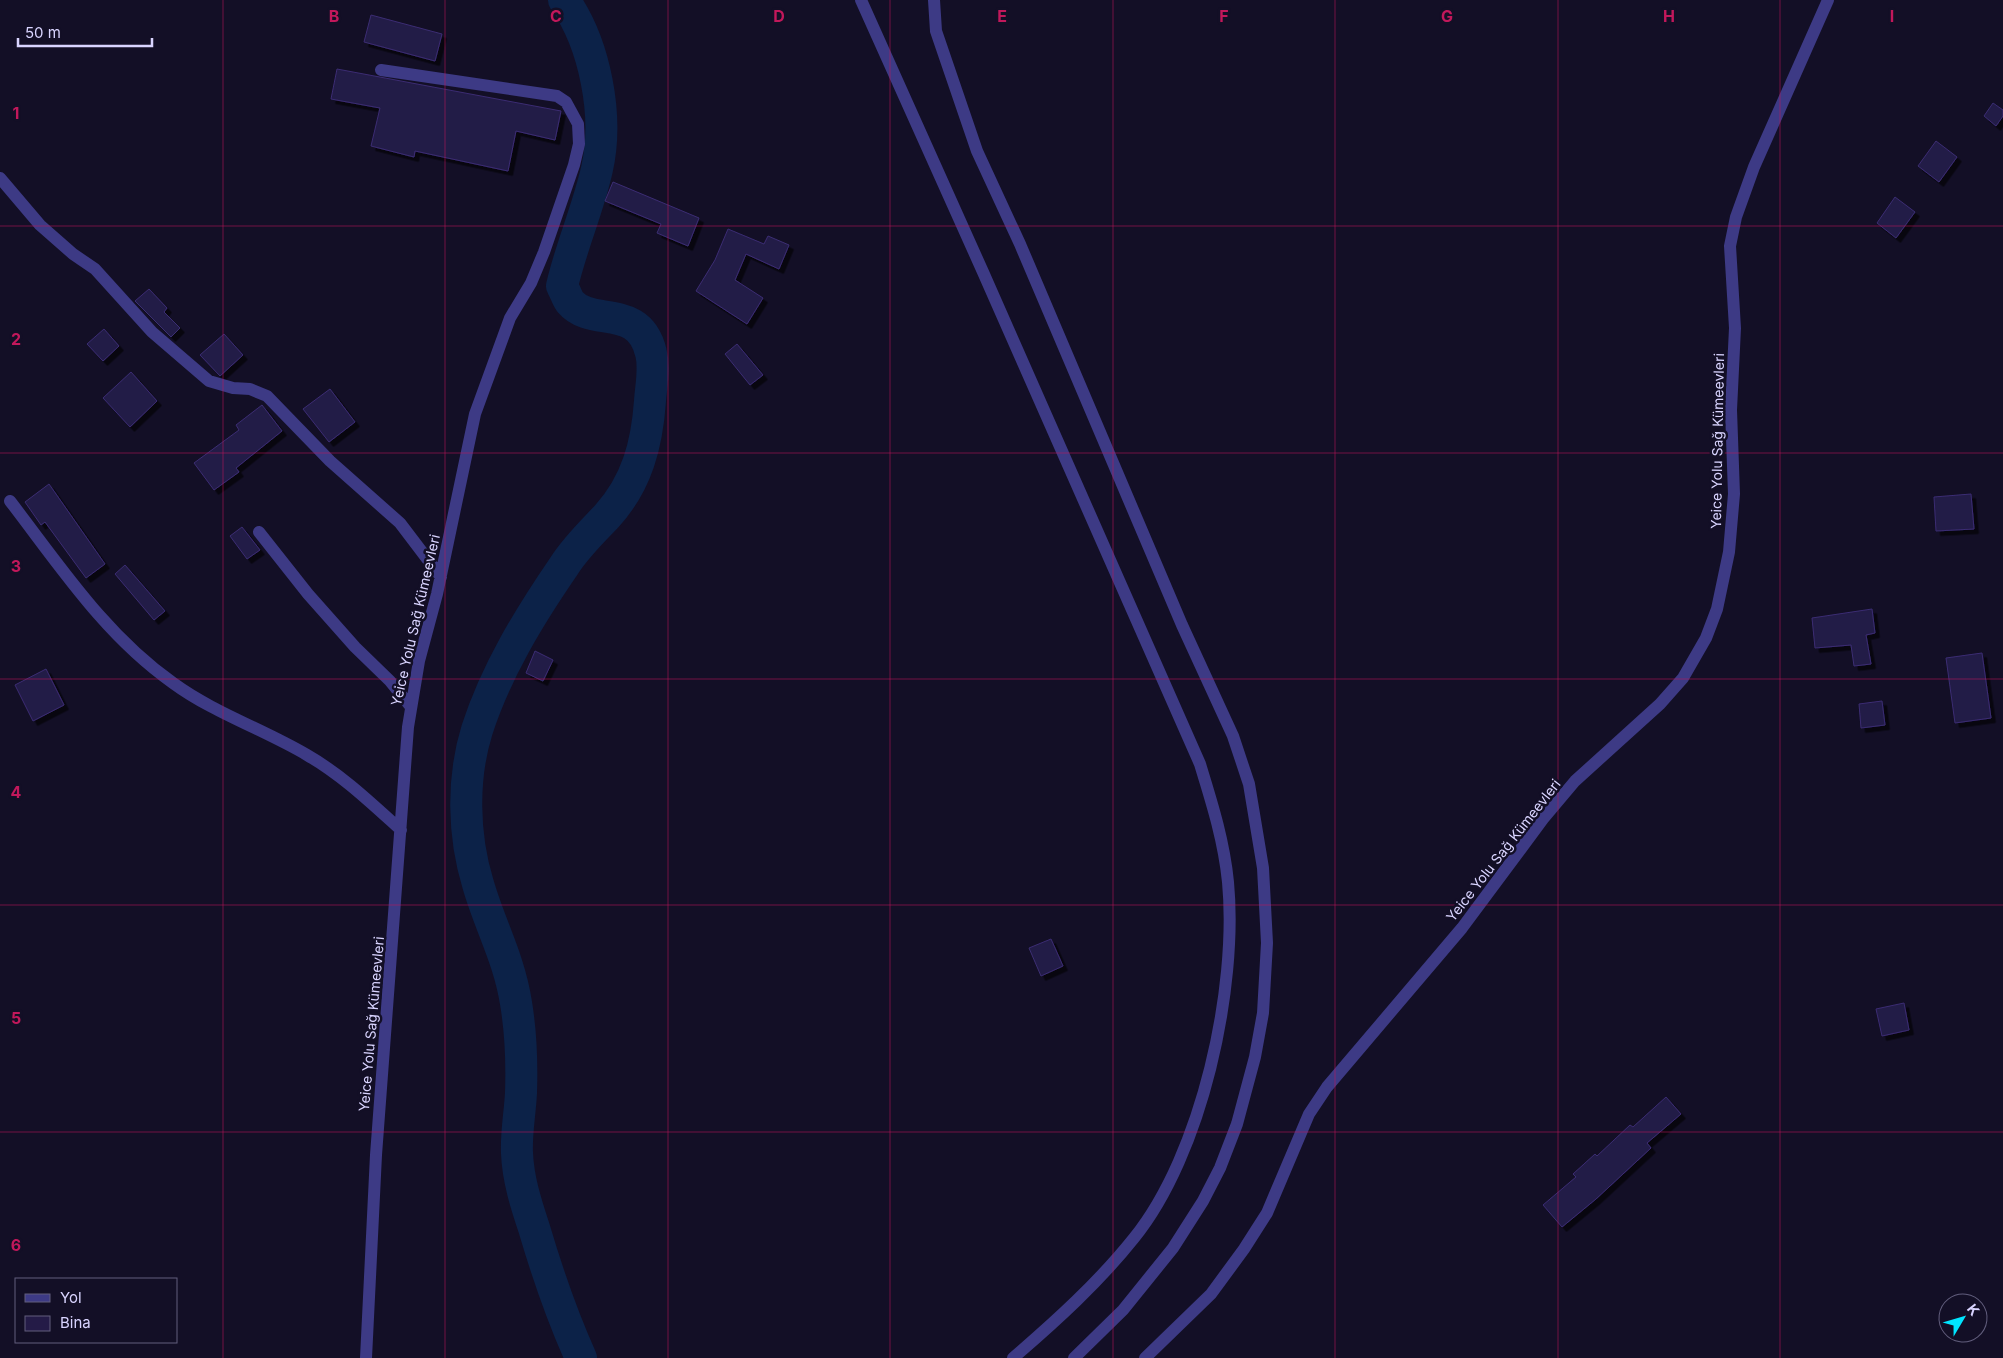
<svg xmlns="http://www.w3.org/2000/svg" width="2003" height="1358" font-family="Inter,sans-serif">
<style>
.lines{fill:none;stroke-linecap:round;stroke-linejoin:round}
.river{stroke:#0c2248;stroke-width:32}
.building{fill:#241b47;stroke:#3b2d73;filter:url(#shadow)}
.minor{stroke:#3d3a85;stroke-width:12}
.grid{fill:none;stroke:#c2185b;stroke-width:1;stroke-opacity:0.55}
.labels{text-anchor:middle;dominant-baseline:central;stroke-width:5;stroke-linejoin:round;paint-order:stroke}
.street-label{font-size:14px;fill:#d9d4ff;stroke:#130f26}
.grid-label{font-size:16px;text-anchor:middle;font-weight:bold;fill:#c2185b;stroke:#130f26;stroke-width:5;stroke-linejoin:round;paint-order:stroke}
</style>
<defs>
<filter id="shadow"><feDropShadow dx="4.5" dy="4.5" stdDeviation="0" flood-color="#0009"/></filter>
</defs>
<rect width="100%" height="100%" fill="#130f26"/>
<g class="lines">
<path class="river" d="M564,0C595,44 609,116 597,169C588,209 571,247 562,286C565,291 567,298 570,302C592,328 639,302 651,353C655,368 651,386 650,401C647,444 637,483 607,516C592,532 576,547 564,566C529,617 496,671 477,730C462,778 463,835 478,884C490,926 509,958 516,1003C521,1033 522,1063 521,1093C520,1113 516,1133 517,1153C518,1179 526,1204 534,1228C547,1272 562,1316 581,1358"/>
</g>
<path class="building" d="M371,15L442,34L435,61L364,42Z
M337,69L561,111L555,140L516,131L508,171L415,151L414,157L371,146L380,108L331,99Z
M1993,103L2003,110V116L1996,126L1984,116Z
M1936,141L1957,157L1939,182L1918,166Z
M613,182L699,218L688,246L657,233L661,224L605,201Z
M1895,197L1915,212L1896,238L1877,223Z
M728,229L764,244L768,236L789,245L779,269L746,254L735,280L763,298L747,324L696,291L715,260Z
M149,289L167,308L164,312L180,328L171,337L135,301Z
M104,329L119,346L103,361L87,344Z
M224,334L243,355L220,376L200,355Z
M737,344L763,375L750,385L725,354Z
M131,372L157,401L130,427L103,398Z
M330,389L355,422L329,442L303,409Z
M262,405L282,431L236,468L239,472L214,490L194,463L239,430L236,425Z
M49,484L105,564L86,578L45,522L41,525L25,502Z
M1971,494L1974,529L1936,531L1934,497Z
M242,527L260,550L247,559L230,536Z
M125,565L165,611L154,620L115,574Z
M1872,609L1875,633L1866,635L1871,664L1854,666L1851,645L1815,648L1812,618Z
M535,651L553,660L543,681L526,673Z
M1982,653L1991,718L1955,723L1946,658Z
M46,669L64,705L33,721L15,685Z
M1882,701L1885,725L1861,728L1859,704Z
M1051,939L1063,966L1041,976L1029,948Z
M1904,1003L1909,1030L1882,1036L1876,1009Z
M1666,1097L1681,1114L1647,1143L1651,1148L1596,1199L1562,1227L1543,1205L1576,1177L1573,1174L1595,1154L1597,1156L1630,1125L1633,1127Z"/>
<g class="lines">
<path class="minor" d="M861,0L983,272L1200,764C1212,803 1224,841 1228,882C1238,988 1202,1154 1134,1238C1099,1282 1056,1321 1013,1358
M934,0L936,31L977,151L1020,244L1182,625L1233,736L1249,784L1263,868L1267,943L1263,1013L1255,1057L1237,1124L1220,1168L1203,1201L1173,1248L1123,1310L1074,1358
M0,178L40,225L73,254L95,269L152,332L209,381L233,388L250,389L267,396L330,461L400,523L441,577
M10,501C60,566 105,635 173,683C214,713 263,729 307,755C342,775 371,803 401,830
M259,532L308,594L355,647L390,681L411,707
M366,1358L376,1155L408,727L419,661L437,594L475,414L510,318L531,283L544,252L574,165L579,144L578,124L566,102L557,96L381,70
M1145,1358L1211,1294L1244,1249L1267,1213L1309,1114L1327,1087L1462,928L1543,819L1575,781L1660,704L1683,678L1706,638L1717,609L1729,552L1734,494L1731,410L1735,328L1730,246L1736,217L1754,167L1828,0"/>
</g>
<path class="grid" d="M223,0V1358M445,0V1358M668,0V1358M890,0V1358M1113,0V1358M1335,0V1358M1558,0V1358M1780,0V1358M0,226H2003M0,453H2003M0,679H2003M0,905H2003M0,1132H2003"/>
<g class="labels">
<g class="street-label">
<text transform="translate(1717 441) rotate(-89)">Yeice Yolu Sağ Kümeevleri</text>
<text transform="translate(415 620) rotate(-77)">Yeice Yolu Sağ Kümeevleri</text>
<text transform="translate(1503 850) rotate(-52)">Yeice Yolu Sağ Kümeevleri</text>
<text transform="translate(371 1024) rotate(-85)">Yeice Yolu Sağ Kümeevleri</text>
</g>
</g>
<g class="grid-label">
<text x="334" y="22">B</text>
<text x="556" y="22">C</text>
<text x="779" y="22">D</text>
<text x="1002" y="22">E</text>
<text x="1224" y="22">F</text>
<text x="1447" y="22">G</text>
<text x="1669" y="22">H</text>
<text x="1892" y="22">I</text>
<text x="16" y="119">1</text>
<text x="16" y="345">2</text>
<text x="16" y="572">3</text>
<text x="16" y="798">4</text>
<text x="16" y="1024">5</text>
<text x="16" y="1251">6</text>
</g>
<rect x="15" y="1278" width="162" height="65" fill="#130f26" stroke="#625e7d"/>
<rect x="25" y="1294" width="25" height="8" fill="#3d3a85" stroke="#625e7d"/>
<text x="60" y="1303" font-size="15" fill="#d9d4ff">Yol</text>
<rect x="25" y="1316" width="25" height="15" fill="#241b47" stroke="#625e7d"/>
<text x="60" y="1328" font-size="15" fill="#d9d4ff">Bina</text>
<g transform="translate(1963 1318) rotate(52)"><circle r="24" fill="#130f26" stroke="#625e7d"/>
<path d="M0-4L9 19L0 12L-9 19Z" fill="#00e5ff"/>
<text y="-8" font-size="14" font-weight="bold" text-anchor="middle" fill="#d9d4ff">K</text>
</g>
<path d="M18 38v8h134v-8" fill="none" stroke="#d9d4ff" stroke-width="2.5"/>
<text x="25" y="38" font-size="15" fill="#d9d4ff" stroke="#130f26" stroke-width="4" paint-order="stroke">50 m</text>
</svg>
